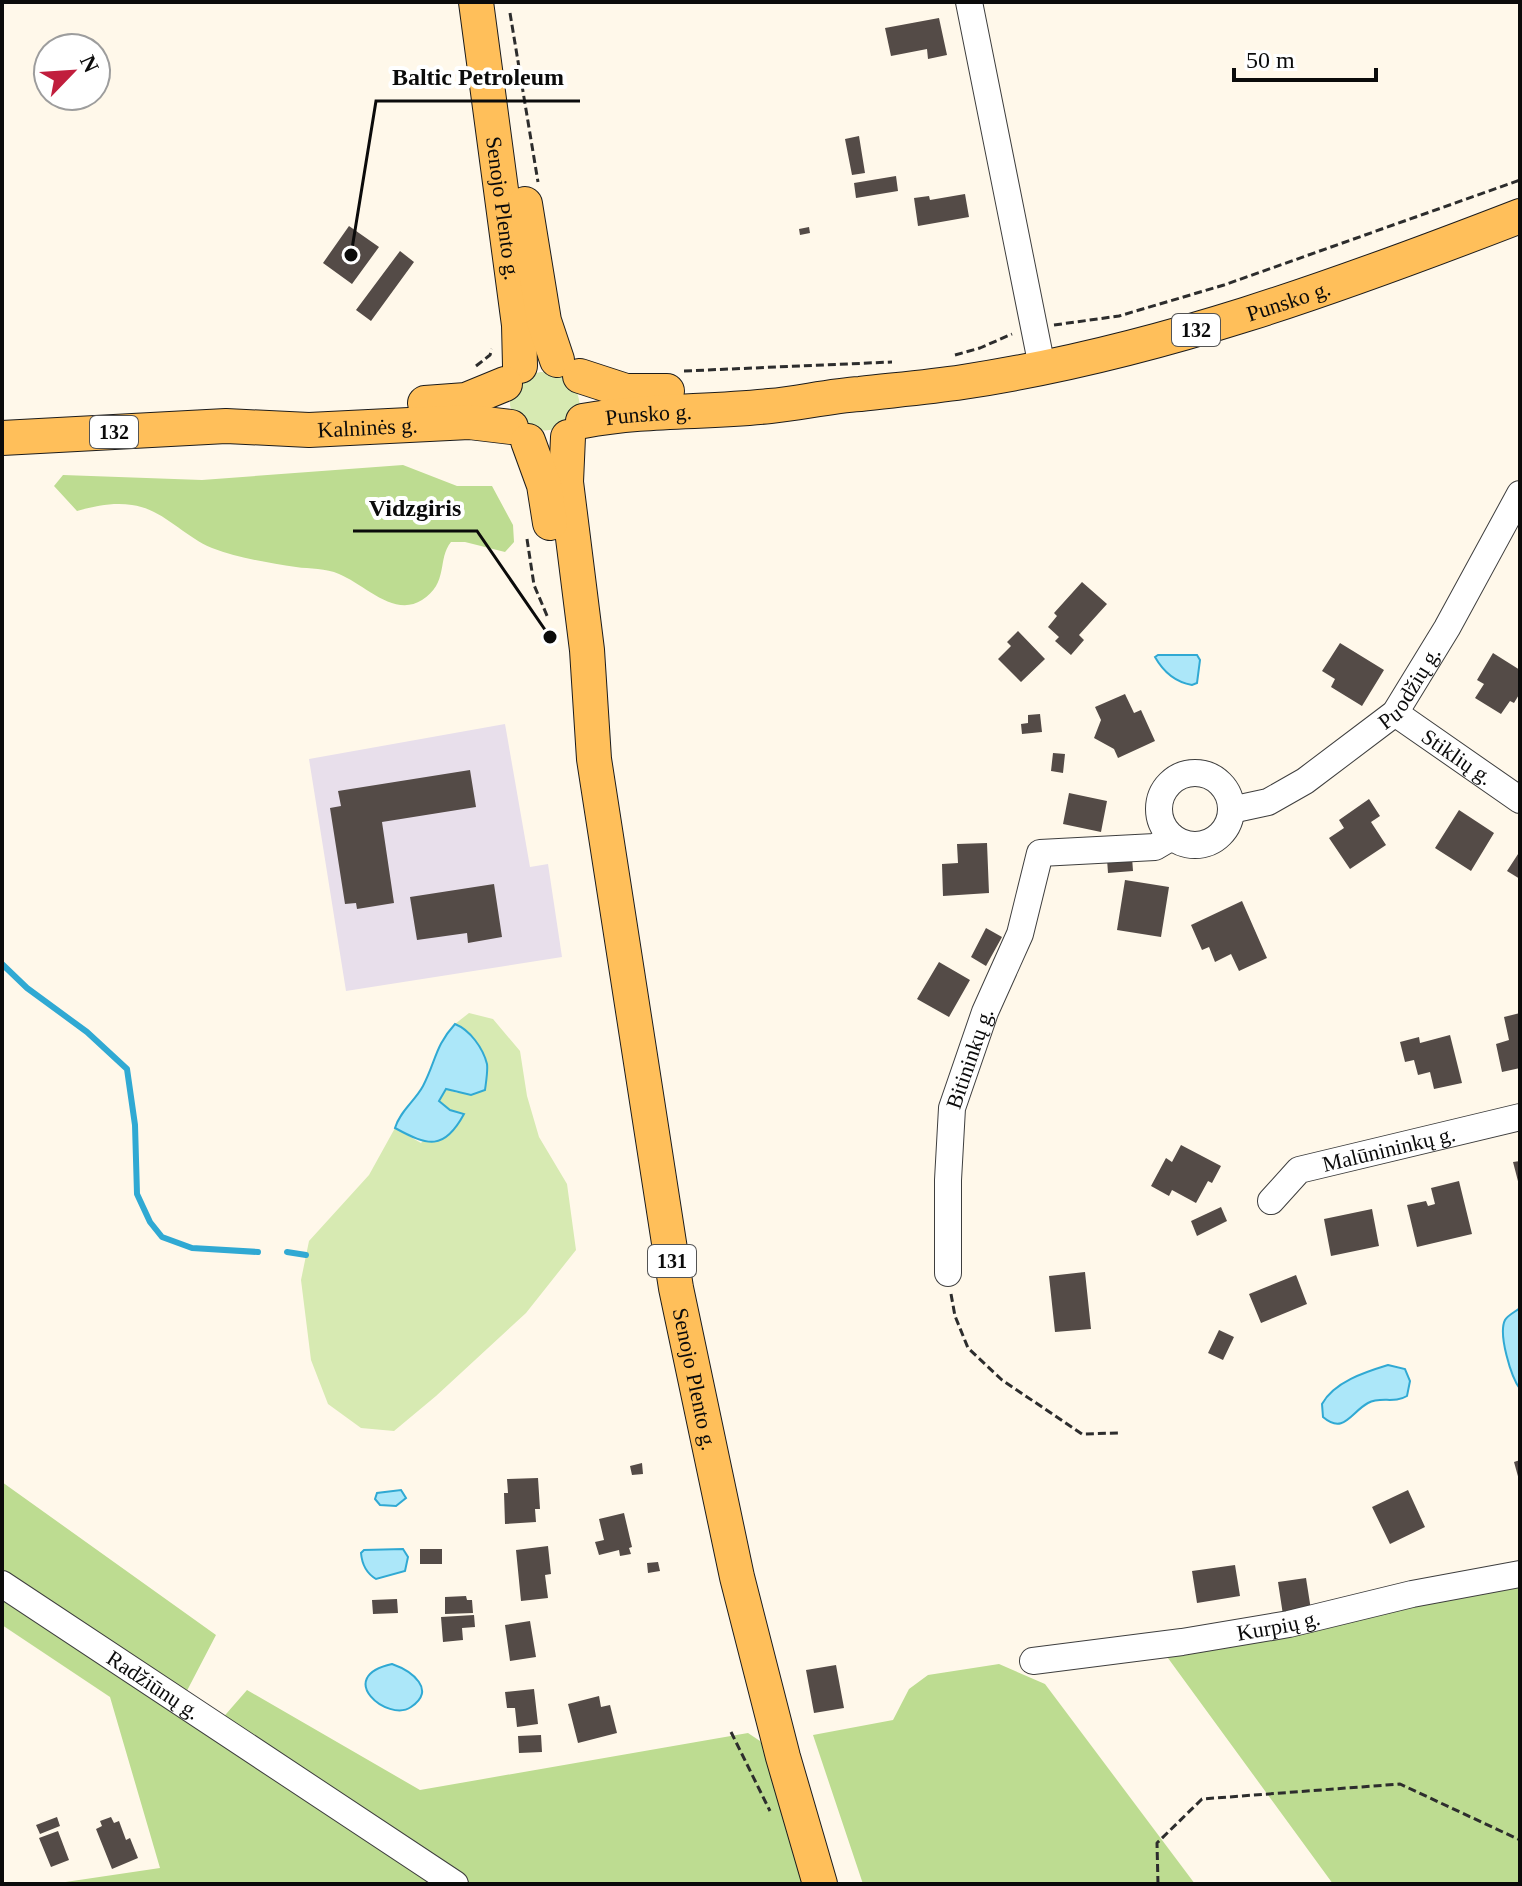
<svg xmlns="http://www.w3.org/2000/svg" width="1522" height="1886" font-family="'Times New Roman',serif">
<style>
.industrial{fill:#e8dfeb}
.green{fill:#d7eab2}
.forest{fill:#bddc91}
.water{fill:#ace7f9;stroke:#30a9d3;stroke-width:2}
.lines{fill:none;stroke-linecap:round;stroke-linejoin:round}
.stream{stroke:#30a9d3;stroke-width:6}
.building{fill:#544b47}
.minor-casing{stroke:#3e3e3e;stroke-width:28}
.major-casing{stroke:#1c1c1c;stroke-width:36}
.path{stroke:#2d2d2d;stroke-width:3;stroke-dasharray:8 4;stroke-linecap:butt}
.minor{stroke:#fff;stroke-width:26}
.major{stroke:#ffbf5a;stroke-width:34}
.labels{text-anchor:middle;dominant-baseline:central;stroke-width:8;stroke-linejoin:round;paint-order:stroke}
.shield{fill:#fff;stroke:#545454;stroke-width:2}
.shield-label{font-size:20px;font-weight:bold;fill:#0b0b0b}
.street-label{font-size:22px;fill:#0b0b0b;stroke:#fff}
.leader{fill:none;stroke:#0b0b0b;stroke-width:3}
.callout-dot{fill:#0b0b0b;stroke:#fff;stroke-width:3}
.callout-label{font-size:24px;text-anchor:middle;font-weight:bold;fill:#0b0b0b;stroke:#fff;stroke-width:8;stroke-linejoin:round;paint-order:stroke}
</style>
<rect width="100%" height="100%" fill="#fff8ea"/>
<path class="industrial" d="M505,724L530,867L548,864L562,957L346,991L309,759Z"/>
<path class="green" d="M541,372C565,372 579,383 580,408C574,414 568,422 562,426C534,442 491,411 519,384C527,377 531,374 541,372Z
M469,1013L493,1019L520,1051L527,1096L539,1137L567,1184L576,1250L526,1313L436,1396L394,1431L361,1428L328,1404L311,1360L301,1280L309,1241L369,1175L395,1128L421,1143L450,1110L439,1101L446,1089L457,1093L485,1090C485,1082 488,1071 487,1064C483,1048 470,1030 455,1024Z"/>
<path class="forest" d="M403,465L457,486H492L513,525L514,542L505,552L465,542H451C437,559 449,583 422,600C394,618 364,584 339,574C326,568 310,569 296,567C269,563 238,558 212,548C183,536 163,509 132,505C114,502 94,506 77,511L54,486L63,475L202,480Z
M2,1482L216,1635L179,1706L213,1729L247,1690L420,1790L748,1733L760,1741L772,1761L806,1884H52L160,1868L110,1697L2,1625Z
M1520,1586V1884H1333L1165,1654Z
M999,1664L1045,1684L1195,1884H863L813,1735L893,1720L909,1689L928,1675Z"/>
<path class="water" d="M1158,655H1197L1200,660L1197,683L1192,685C1175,682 1164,673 1155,657Z
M455,1024C470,1030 483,1048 487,1064C488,1071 486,1082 485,1090L471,1095L446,1089L439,1101L450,1110L464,1114C444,1151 428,1146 395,1128C400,1111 415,1101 423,1086C436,1061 435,1046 455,1024Z
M1520,1308V1389C1511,1377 1498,1334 1505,1320C1508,1315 1515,1312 1520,1308Z
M1388,1365L1405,1369L1410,1381L1407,1396C1394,1404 1381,1396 1368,1403C1351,1412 1344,1435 1323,1417L1322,1404C1334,1382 1365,1372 1388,1365Z
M401,1490L406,1498L396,1506L380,1505L375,1499L377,1493Z
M403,1549L408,1557L405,1571L376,1579C366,1573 362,1565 361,1553L364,1550Z
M392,1664C412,1671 437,1690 411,1707C388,1723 333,1677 392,1664Z"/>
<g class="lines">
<path class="stream" d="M2,964L27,988L87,1032L127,1069L135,1125L137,1194L150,1222L162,1237L192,1248L258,1252
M287,1252L306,1255"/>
</g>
<path class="building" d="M939,18L947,55L928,59L927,49L891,56L885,28Z
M859,136L865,173L852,175L845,139Z
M896,176L898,191L856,198L854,183Z
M965,194L969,217L918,226L914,198L929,196L930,200Z
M349,226L379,247L352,284L323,263Z
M809,227L810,233L800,235L799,229Z
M400,251L414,262L371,321L356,310Z
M1082,582L1107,604L1079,635L1084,640L1071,655L1055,641L1059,637L1048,627L1057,616L1054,613Z
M1018,631L1045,659L1021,682L998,659L1011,646L1007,642Z
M1340,643L1384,670L1362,706L1331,687L1335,679L1322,671Z
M1493,653L1520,670V693L1514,703L1510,701L1501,714L1475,698L1484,684L1477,680Z
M1125,694L1134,713L1141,710L1155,741L1118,758L1114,749L1094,738L1101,720L1095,707Z
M1040,714L1042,732L1022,734L1021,724L1028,723V715Z
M1053,753L1065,754L1063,773L1051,771Z
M470,770L476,807L382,822L394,903L357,909L356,903L345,904L330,808L341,806L338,791Z
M1069,793L1107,801L1101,832L1063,824Z
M1369,799L1380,816L1371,822L1386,845L1350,869L1329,838L1344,828L1339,820Z
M1459,810L1494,833L1471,871L1435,848Z
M987,843L989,893L943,896L942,864L958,863L957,844Z
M1520,851V879L1507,871Z
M1132,857L1133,871L1108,873L1107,859Z
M1125,880L1169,887L1161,937L1117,930Z
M494,884L502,937L468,943L467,933L417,940L410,897Z
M1242,901L1267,958L1239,971L1231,954L1215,962L1209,947L1202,950L1191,925Z
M986,928L1002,937L986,966L971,957Z
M939,962L970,980L949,1017L917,999Z
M1520,1013V1068L1502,1072L1496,1044L1509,1040L1504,1017Z
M1450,1035L1462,1083L1434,1089L1430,1072L1418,1075L1414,1060L1405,1062L1400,1042L1419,1037L1420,1043Z
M1181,1145L1221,1166L1212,1183L1208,1181L1196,1203L1172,1190L1169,1196L1151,1186L1166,1158L1172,1162Z
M1520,1161V1185H1519L1513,1162Z
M1459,1181L1472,1234L1417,1247L1407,1205L1426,1201L1428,1206L1435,1204L1431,1188Z
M1221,1207L1227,1221L1197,1236L1191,1221Z
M1372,1209L1379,1246L1331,1256L1324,1219Z
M1085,1272L1091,1329L1055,1332L1049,1276Z
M1296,1275L1307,1304L1261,1323L1249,1294Z
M1219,1330L1234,1337L1223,1360L1208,1353Z
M1520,1460V1479L1519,1480L1514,1462Z
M642,1463L643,1474L632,1475L630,1466Z
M538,1478L540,1509H535L536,1522L505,1524L504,1493H508L507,1479Z
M1408,1490L1425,1527L1390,1544L1372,1507Z
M624,1513L632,1547L629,1548L631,1554L620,1556L619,1550L599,1555L595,1542L604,1540L599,1519Z
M548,1546L551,1574L545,1575L548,1598L521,1601L516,1550Z
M420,1549H442V1564H420Z
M658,1562L660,1571L648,1573L647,1563Z
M1235,1565L1240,1596L1197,1603L1192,1571Z
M1306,1578L1311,1610L1283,1615L1278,1582Z
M466,1596L467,1600H472L473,1613L445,1614V1597Z
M397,1599L398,1613L373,1614L372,1600Z
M474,1615L475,1627L462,1628L463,1640L443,1642L441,1617Z
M530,1621L536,1657L510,1661L505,1625Z
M836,1665L844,1708L814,1713L806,1670Z
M534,1689L538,1724L517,1727L515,1708H507L505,1692Z
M599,1696L601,1707L610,1705L617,1733L578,1743L568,1704Z
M541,1735L542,1752L519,1753L518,1736Z
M57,1817L60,1826L40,1834L36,1825Z
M111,1817L114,1823L119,1821L126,1840L130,1838L138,1858L112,1869L96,1829L102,1826L100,1821Z
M58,1831L69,1860L51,1867L39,1838Z"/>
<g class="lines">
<g class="minor-casing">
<g id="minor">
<path d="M969,2L1042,367"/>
<path id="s1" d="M1395,713L1520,800"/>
<circle cx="1195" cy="809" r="36"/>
<path id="s2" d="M1231,810L1268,802L1305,781L1395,713L1447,628L1520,494"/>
<path id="s3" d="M1271,1201L1299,1170L1520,1117"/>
<path id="s4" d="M948,1273V1180L952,1108L985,1012L1020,934L1040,853L1155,847L1172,837"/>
<path id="s5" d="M2,1584L455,1884"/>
<path id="s6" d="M1033,1661L1182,1642L1289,1624L1412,1594L1520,1574"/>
</g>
</g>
<g class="major-casing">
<g id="major">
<path id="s7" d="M476,2L519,325L520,366"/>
<path d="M525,204L544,321L557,360"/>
<path d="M580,376L626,391H667"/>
<path d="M425,403L466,400L505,384"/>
<path id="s8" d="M583,421C647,409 706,413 770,406C800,403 830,396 860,394C895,390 929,387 963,382C1156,353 1339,286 1520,216"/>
<path id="s9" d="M568,437L566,482L587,650L594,759L676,1288L737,1577L783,1757L820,1884"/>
<path id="s10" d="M2,438L226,426L309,430L469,422L511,427"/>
<path d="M528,441L544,485L550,523"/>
</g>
</g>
<path class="path" d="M510,13L538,182
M1054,325L1119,316L1224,285L1520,180
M955,355L980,348L1012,334
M476,366L490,355L492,349
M684,371L892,362
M527,539L534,585L548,618
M951,1294L955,1316L968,1348L1002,1380L1082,1434L1118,1433
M731,1732L770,1811
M1158,1884L1157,1843L1202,1799L1400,1784L1520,1840"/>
<use href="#minor" class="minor"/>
<use href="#major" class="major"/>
</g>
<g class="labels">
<g class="shield">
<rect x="1172" y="314" width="48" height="32" rx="6"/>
<rect x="90" y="416" width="48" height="32" rx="6"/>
<rect x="648" y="1245" width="48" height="32" rx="6"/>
</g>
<g class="shield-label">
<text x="1196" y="330">132</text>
<text x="114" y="432">132</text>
<text x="672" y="1261">131</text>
</g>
<g class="street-label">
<text stroke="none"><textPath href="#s7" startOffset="208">Senojo Plento g.</textPath></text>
<text stroke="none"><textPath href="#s8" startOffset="718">Punsko g.</textPath></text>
<text stroke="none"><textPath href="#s8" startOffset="66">Punsko g.</textPath></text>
<text stroke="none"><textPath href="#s10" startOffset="366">Kalninės g.</textPath></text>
<text stroke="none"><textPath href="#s2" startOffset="222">Puodžių g.</textPath></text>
<text stroke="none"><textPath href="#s1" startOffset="76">Stiklių g.</textPath></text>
<text stroke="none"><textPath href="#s4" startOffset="218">Bitininkų g.</textPath></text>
<text stroke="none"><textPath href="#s3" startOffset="134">Malūnininkų g.</textPath></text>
<text stroke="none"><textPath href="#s9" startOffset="952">Senojo Plento g.</textPath></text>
<text stroke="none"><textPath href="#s6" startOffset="248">Kurpių g.</textPath></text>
<text stroke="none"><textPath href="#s5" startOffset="182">Radžiūnų g.</textPath></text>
</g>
</g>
<path class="leader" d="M351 255L376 101H580M550 637L477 531H353"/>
<g class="callout-dot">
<circle cx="351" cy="255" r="8"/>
<circle cx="550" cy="637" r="8"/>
</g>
<g class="callout-label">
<text x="478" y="85">Baltic Petroleum</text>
<text x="415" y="516">Vidzgiris</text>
</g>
<rect width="1522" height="1886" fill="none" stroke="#0b0b0b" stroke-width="8"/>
<g transform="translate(72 72) rotate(65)"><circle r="38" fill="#ffffff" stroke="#9d9d9d" stroke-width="2"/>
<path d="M0-6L14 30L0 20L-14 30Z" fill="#c11e3d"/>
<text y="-12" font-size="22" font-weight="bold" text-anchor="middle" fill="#0b0b0b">N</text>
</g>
<path d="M1234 68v12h142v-12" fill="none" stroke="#0b0b0b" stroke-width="4"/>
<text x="1246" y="68" font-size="24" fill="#0b0b0b" stroke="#ffffff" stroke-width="6" paint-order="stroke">50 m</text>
</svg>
